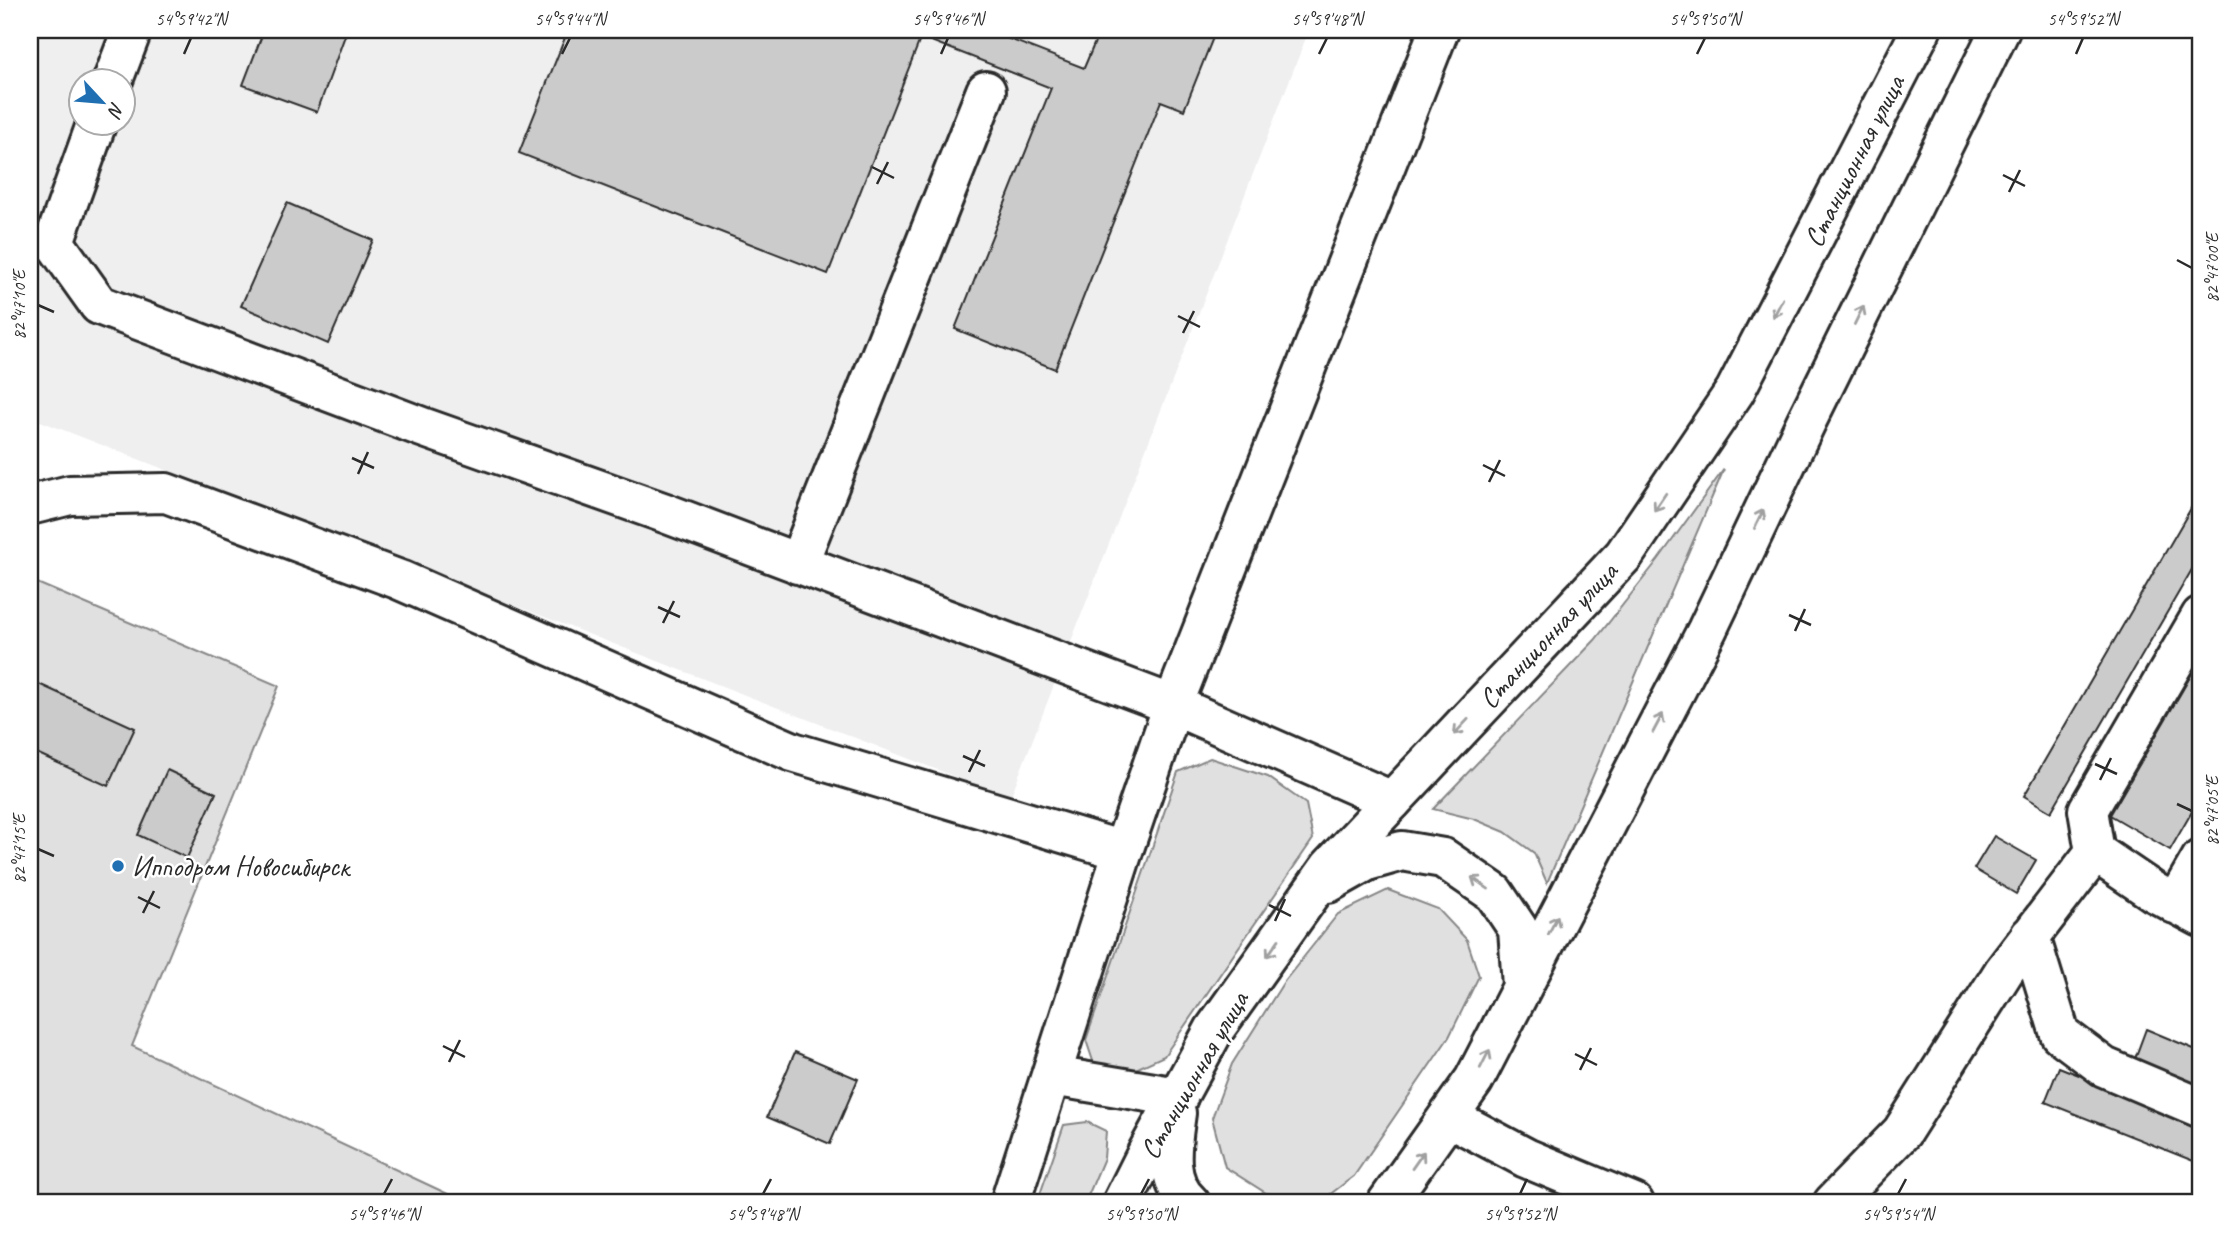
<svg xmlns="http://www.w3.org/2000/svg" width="2231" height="1233" font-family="Caveat,sans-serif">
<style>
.built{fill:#efefef;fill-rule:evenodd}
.green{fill:#e0e0e0;stroke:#868686;stroke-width:2}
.building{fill:#cbcbcb;stroke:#2b2b2b;stroke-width:2}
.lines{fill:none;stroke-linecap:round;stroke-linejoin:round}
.minor-casing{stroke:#2b2b2b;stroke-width:44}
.major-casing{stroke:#2b2b2b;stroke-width:44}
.minor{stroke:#fff;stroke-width:38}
.major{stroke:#fff;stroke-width:38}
.oneway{stroke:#a0a0a0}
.ticks{fill:none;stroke:#2b2b2b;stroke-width:2.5}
.poi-dot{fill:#1f6fb2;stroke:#fff;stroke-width:2.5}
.labels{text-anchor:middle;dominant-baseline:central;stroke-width:5;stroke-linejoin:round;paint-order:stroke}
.street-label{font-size:28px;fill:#2b2b2b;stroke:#fff}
.poi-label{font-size:28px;fill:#2b2b2b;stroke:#fff;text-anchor:start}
.neatline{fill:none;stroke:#2b2b2b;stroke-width:2.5}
.ticks-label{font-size:18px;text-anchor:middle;fill:#2b2b2b}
</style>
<rect width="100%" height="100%" fill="#fff"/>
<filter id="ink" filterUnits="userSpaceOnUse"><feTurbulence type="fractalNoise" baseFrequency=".0143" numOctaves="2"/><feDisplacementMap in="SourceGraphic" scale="14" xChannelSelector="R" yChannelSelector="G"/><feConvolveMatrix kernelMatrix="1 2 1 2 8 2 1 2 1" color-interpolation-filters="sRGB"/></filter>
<g filter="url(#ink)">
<path class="built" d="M30,30H1309L1010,798L30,417ZM80,80H122V122H80Z
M1518,1193L1561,1203H1473L1483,1196Z"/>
<path class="green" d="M1724,469L1547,883L1534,853L1505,832L1474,819L1433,809L1595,640L1658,560Z
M30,580L279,686L132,1046L467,1203H30Z
M1210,758L1268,777L1306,804L1313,839L1164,1056L1127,1073L1094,1064L1086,1040L1178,772Z
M1388,890L1438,909L1467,940L1479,976L1449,1037L1354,1176L1320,1202L1266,1193L1225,1167L1212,1118L1232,1064L1283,983L1338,914Z
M1087,1122L1106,1131L1104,1158L1085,1203H1037L1064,1125Z"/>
<path class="building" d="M264,30H347L317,112L243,85Z
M568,30H986L1084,68L1100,30H1216L1184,110L1161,101L1055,369L955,329L1051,88L921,37L828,274L519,153Z
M287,203L373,240L328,344L241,306Z
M2201,491V554L2051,812L2024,796Z
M2201,658V796L2170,850L2110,815Z
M30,680L135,728L108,786L30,750Z
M167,770L216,793L187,858L138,835Z
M1994,836L2036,860L2016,894L1974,869Z
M2146,1029L2201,1052V1091L2133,1064Z
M795,1052L858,1079L830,1144L767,1117Z
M2059,1067L2201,1124V1164L2045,1102Z"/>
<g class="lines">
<g class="minor-casing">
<path id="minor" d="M113,80L132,30
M97,122L54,242L99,305L422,427L665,513L1173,705L1392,801
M30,505L70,495L166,493L400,580L793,752L1123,851
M798,564L986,91
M2201,616L2088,810L2095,852L2154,892L2201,917
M2175,904L2201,859
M2030,936L2060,1034L2104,1067L2201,1108
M1052,1076L1178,1097
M1449,1117L1526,1158L1634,1203
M1010,1203L1123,851L1173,705L1439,30
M1833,1203L1902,1132L2004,971L2095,852"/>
</g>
<g class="major-casing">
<path id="major" d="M1328,883L1367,861L1402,851L1443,858L1494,893L1518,929L1522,986
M1176,1113C1172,1143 1164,1180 1190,1203
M1122,1203L1148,1151L1214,1030L1330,867L1624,555L1735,391L1921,30
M1387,1203L1474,1080L1707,630L1806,422L2000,30"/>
</g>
<use href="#minor" class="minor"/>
<use href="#major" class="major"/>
</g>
<defs><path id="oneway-shaft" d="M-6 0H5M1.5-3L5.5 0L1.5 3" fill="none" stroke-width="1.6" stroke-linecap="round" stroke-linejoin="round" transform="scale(1.75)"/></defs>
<g class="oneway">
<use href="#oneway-shaft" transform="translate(1778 308) rotate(117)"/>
<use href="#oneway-shaft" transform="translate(1859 315) rotate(-64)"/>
<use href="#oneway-shaft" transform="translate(1660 502) rotate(124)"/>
<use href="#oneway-shaft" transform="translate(1759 519) rotate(-64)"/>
<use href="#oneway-shaft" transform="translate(1658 723) rotate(-62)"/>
<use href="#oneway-shaft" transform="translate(1461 727) rotate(133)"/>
<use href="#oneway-shaft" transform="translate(1480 883) rotate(-145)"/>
<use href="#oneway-shaft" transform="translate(1553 925) rotate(-63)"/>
<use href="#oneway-shaft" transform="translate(1273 948) rotate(125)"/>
<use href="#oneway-shaft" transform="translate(1485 1059) rotate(-63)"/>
<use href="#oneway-shaft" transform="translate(1418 1160) rotate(-55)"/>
</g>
</g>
<path class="ticks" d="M184,54L191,38M562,54L570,38M941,54L948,38M1319,54L1327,38M1697,54L1705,38M2076,54L2083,38M872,167L894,178M2003,175L2025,186M877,184L888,162M2009,192L2020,170M2177,260L2192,268M38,305L54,312M1178,316L1200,327M1183,333L1194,311M352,458L374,468M1483,465L1505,476M358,474L368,452M1489,482L1500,460M658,607L680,617M1789,615L1811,625M663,623L674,601M1795,631L1805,609M963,756L985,766M2095,764L2117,774M969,772L980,750M2100,780L2111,758M2177,804L2192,811M38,849L54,856M138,897L160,908M1269,905L1291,916M143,913L154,891M1275,921L1285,899M443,1046L465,1057M1575,1054L1597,1065M449,1062L460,1040M1580,1070L1591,1048M384,1194L392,1179M763,1194L771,1179M1141,1194L1149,1179M1520,1194L1527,1179M1898,1194L1906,1179"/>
<circle class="poi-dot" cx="118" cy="866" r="7"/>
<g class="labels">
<g class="street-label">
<text transform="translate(1854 161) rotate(-63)">Станционная улица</text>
<text transform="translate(1548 635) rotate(-47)">Станционная улица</text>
<text transform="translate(1194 1075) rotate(-60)">Станционная улица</text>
</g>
<g class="poi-label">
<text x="132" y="866">Ипподром Новосибирск</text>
</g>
</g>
<rect width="2231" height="1233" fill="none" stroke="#fff" stroke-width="77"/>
<g transform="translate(102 102) rotate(116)"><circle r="33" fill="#ffffff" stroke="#aaaaaa" stroke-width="2"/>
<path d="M0-5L12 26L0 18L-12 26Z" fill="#1f6fb2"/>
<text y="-10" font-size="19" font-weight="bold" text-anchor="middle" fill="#2b2b2b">N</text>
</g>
<rect x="38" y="38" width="2154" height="1156" class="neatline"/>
<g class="ticks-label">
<text x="191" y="25">54°59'42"N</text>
<text x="570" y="25">54°59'44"N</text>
<text x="948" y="25">54°59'46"N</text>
<text x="1327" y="25">54°59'48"N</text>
<text x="1705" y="25">54°59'50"N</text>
<text x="2083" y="25">54°59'52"N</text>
<text transform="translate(2212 268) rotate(-90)" y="6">82°47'00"E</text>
<text transform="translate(19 305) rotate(-90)" y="6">82°47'10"E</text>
<text transform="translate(2212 811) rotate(-90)" y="6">82°47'05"E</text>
<text transform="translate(19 849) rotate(-90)" y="6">82°47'15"E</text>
<text x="384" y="1220">54°59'46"N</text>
<text x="763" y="1220">54°59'48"N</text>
<text x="1141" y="1220">54°59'50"N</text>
<text x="1520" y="1220">54°59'52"N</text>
<text x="1898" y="1220">54°59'54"N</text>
</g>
</svg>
